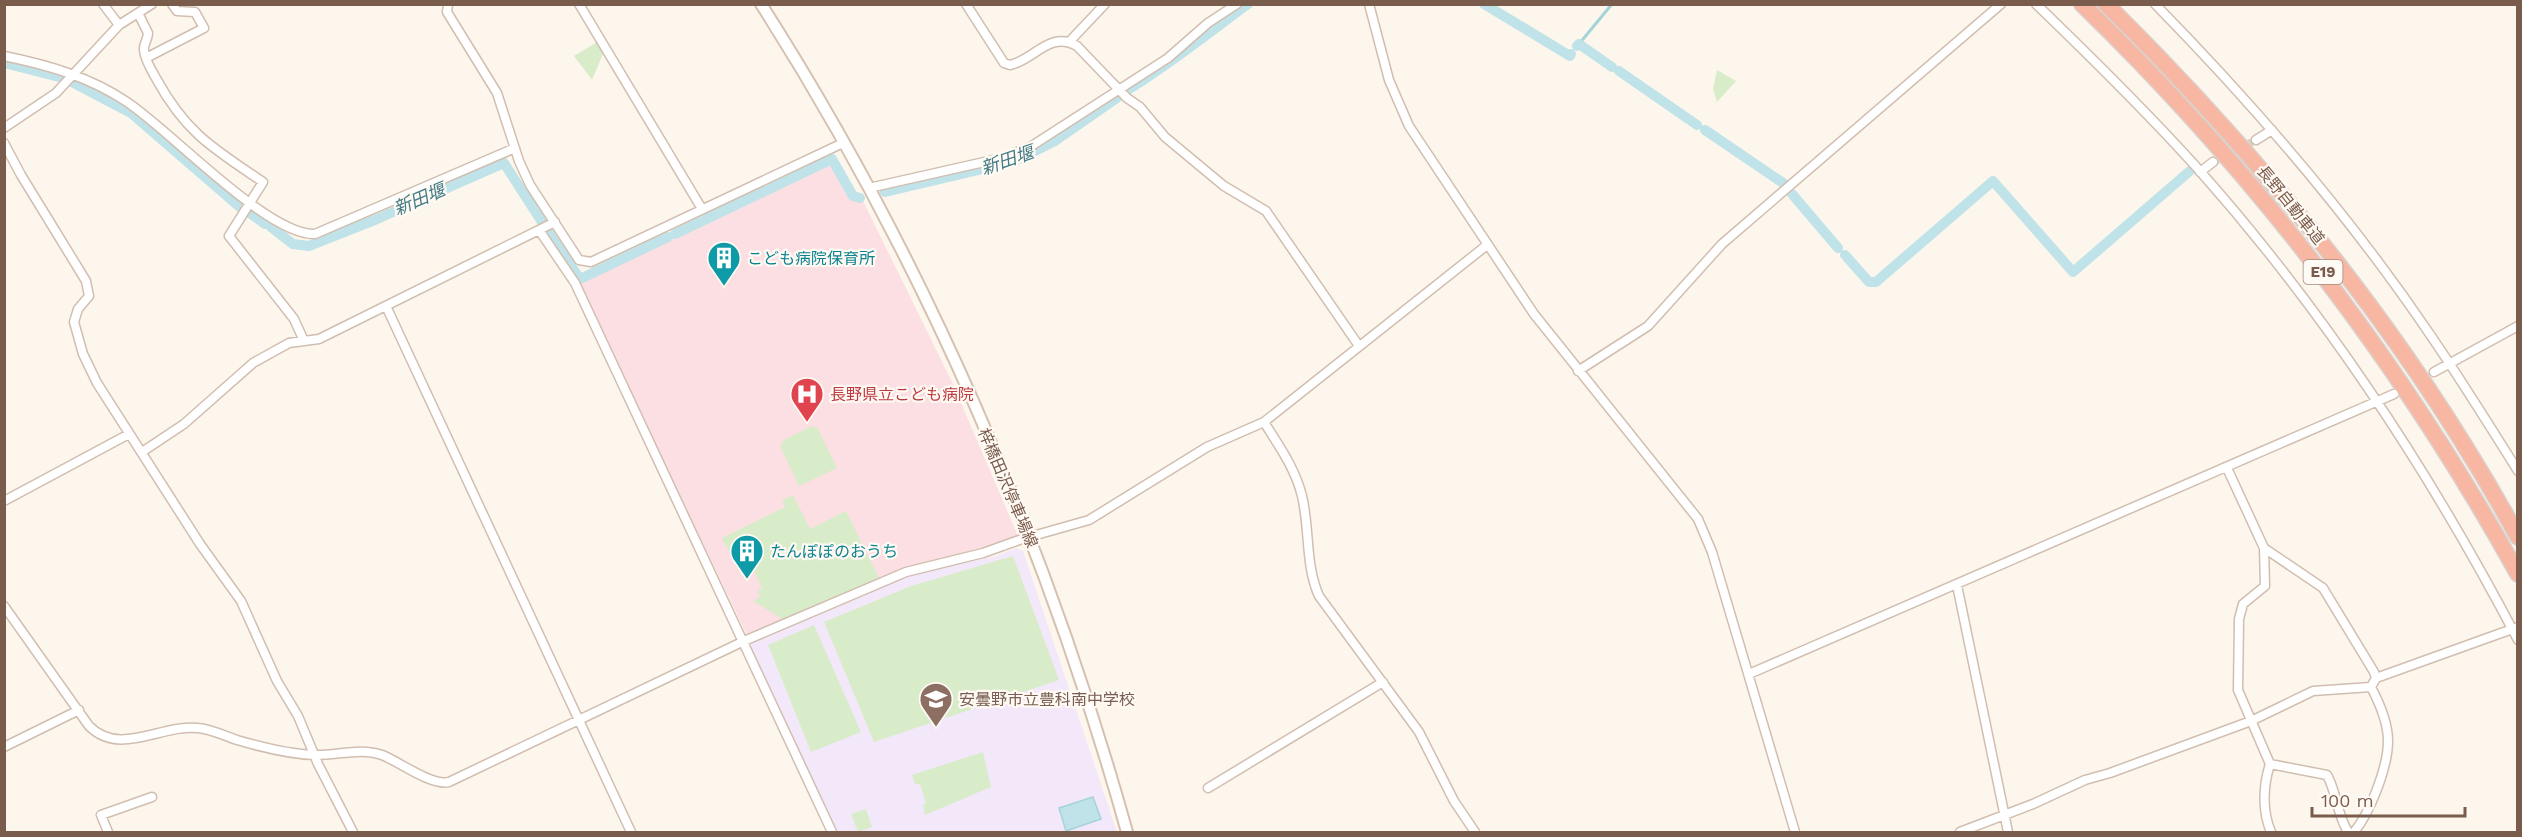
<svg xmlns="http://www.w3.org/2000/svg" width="2522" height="837" font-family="'Work Sans','Noto Sans JP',sans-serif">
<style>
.education{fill:#f3e8fa}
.medical{fill:#fbdfe3}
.green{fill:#d8ecc9}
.water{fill:#bfe3e8;stroke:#a5d3da;stroke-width:1.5}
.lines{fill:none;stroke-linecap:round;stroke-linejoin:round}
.stream{stroke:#a5d3da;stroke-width:3}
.canal{stroke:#bfe3e8;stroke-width:10}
.street-tunnel{stroke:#dcd0c4;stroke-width:8;stroke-dasharray:8 4;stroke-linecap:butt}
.street-casing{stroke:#d1beb0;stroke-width:11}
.secondary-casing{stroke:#d6c0b0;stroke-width:14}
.highway-casing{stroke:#dad1cd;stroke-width:18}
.street{stroke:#fff;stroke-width:8}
.secondary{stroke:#fff;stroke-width:10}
.highway{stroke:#f7b7a3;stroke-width:15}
.labels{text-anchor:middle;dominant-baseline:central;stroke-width:4.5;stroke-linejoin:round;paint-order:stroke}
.shield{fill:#fffaf3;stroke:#a28b7f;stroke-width:1.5}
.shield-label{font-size:15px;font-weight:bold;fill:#7a5c4d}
.street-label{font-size:16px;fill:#7a5c4d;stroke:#fffaf3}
.culture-label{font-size:16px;fill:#0d838f;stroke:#fffaf3;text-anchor:start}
.health-label{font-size:16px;fill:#be3a42;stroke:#fffaf3;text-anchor:start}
.education-label{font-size:16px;fill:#785e54;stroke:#fffaf3;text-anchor:start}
.water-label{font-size:18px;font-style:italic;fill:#437c86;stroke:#fffaf3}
</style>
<rect width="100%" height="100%" fill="#fdf6ec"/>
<path class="education" d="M1016,548L1023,551L1117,832H837L750,647L752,642L910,575L996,556Z"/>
<path class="medical" d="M828,164H832L853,201H863L952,382L1018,536L943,559L908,566L747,635L578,283Z"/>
<path class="green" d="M597,42L603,54L592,80L574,56Z
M1717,70L1736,81L1717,102L1713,89Z
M812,426L814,428L817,427L837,468L799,486L780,446L783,444L782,441Z
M793,495L810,529L846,511L879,578L782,619L753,601L760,597L758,591L762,588L750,561L737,568L722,538L785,507L782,500Z
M1013,556L1059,680L874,742L824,622L911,586Z
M814,625L861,732L811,752L768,645Z
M983,752L991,787L925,815L923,805L926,803L920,784H915L912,775Z
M866,809L872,827L858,832L851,814Z"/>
<path class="water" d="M1093,797L1101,819L1066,831L1059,808Z"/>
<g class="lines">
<path class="stream" d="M1579,44L1612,4"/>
<path class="canal" d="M1484,4L1570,56L1571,54
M1577,46L1579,44L1612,67
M4,63L63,78
M1619,71L1697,125
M72,82L131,113L242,209
M1126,91C1169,65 1207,34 1248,4
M1705,130L1783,183
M885,192L1013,162L1055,141L1117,98
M1792,194L1838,248
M251,214L265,224
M271,227L293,244L309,246L377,219L504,163L542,222
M548,232L580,279L668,237
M675,234L832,159L853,196L860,198
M1845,255L1869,282H1876L1993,181L2073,272L2191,170"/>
<path class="street-tunnel" d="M2213,162L2256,140"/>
<g class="street-casing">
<path id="street" d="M103,4L119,25
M448,4L447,12L497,93L519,161L530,185L579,260L591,262L843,143
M579,4L702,209
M966,4L1004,63L1010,65C1034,60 1050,30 1077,46L1127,98L1140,107L1165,137L1224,186L1266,211L1359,346
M1369,4L1389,80L1409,126L1534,314L1698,519L1712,552L1795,832
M2036,4C2092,58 2147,112 2199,170C2325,312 2430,472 2518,640
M2155,4C2255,106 2349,215 2429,333C2460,378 2489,425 2518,471
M138,13L148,33C148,39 143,45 144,50C145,61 152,71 157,80C186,133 214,149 263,182L229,236L294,319L304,341
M1069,42L1105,4
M4,56C48,65 90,77 127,102C171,131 268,236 315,234L515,148
M146,58L204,28L195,12L177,11L172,4
M4,128L56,93L119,25L152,4
M2256,140L2272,130
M4,143L21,175L86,281L89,296L78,309L74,322L83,354L97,383L200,544L241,601L277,681L298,716L318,764L353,832
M2200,172L2213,162
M869,188L1002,158L1030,147L1168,58L1208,23L1237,4
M539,230L575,283L832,832
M386,306L631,832
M1578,371L1648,326L1722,244L2001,4
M2434,372L2518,326
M1264,422C1279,446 1295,468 1302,496C1310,529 1305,565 1319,596L1419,732L1454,801L1475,832
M142,452L184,424L253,363L289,343L319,339L555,222
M2227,468L2264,548L2323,588L2374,672L2376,678L2371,687C2380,704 2388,722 2388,741C2388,767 2370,813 2354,832
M4,501L129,434
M2264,548L2265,586L2243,604L2239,619L2238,690L2270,764
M1957,585L2008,832
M4,606L89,726C120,757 161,724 198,728C211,729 225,736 237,740C261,747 289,754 314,755C336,756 360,747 382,755C400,762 431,786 449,782L744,641L906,572L983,553L1022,539L1089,520L1207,447L1264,422L1487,245
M1749,674L2394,394
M2376,678L2518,627
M4,747L79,710
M1208,788L1383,682
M108,832L101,815L152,797
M1960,832L2033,804L2085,780L2110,773L2251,721L2313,691L2371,687
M2271,832C2262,811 2263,786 2270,764L2327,775C2337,793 2337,815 2348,832"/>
</g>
<g class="secondary-casing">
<path id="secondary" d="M761,4C924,259 1046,542 1127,832"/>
</g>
<g class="highway-casing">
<path id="highway" d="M2082,4C2257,174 2400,361 2518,574
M2106,4C2266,162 2410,339 2518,537"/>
</g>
<use href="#street" class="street"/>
<use href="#secondary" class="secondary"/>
<use href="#highway" class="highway"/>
</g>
<defs>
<g id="building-pin" transform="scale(1.725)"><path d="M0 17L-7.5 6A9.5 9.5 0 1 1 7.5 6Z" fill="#0f9aa8" stroke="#fffaf3"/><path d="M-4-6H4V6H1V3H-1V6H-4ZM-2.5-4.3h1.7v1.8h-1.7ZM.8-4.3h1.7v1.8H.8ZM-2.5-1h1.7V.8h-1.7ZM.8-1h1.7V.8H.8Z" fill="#fff"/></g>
<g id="hospital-pin" transform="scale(1.725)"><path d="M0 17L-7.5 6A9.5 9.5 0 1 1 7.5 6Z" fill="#e0444e" stroke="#fffaf3"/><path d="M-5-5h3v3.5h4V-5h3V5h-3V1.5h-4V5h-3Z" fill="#fff"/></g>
<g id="school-pin" transform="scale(1.725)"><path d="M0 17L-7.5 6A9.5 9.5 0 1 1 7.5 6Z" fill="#8d6e63" stroke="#fffaf3"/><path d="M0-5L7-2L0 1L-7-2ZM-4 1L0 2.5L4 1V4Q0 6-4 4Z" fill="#fff"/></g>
</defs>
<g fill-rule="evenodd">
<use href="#building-pin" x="724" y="258"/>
<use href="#hospital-pin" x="807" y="394"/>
<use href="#building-pin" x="747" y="551"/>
<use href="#school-pin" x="936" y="699"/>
</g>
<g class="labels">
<rect class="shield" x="2303.5" y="260" width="39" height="24" rx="4.5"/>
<g class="shield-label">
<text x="2323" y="272">E19</text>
</g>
<g class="street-label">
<text transform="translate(2291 205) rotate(51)">長野自動車道</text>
<text transform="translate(1008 488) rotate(67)">梓橋田沢停車場線</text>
</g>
<g class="culture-label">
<text x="747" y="258">こども病院保育所</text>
<text x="770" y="551">たんぽぽのおうち</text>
</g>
<g class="health-label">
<text x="830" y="394">長野県立こども病院</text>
</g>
<g class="education-label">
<text x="959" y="699">安曇野市立豊科南中学校</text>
</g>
<g class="water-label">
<text transform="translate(1007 160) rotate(-19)">新田堰</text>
<text transform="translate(419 199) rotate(-23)">新田堰</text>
</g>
</g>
<rect width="2522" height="837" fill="none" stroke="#7a5c4d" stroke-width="12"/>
<path d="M2312 807v9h153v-9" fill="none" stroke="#7a5c4d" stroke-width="3"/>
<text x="2321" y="807" font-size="18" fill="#7a5c4d" stroke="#fffaf3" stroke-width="4.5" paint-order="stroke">100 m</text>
</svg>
